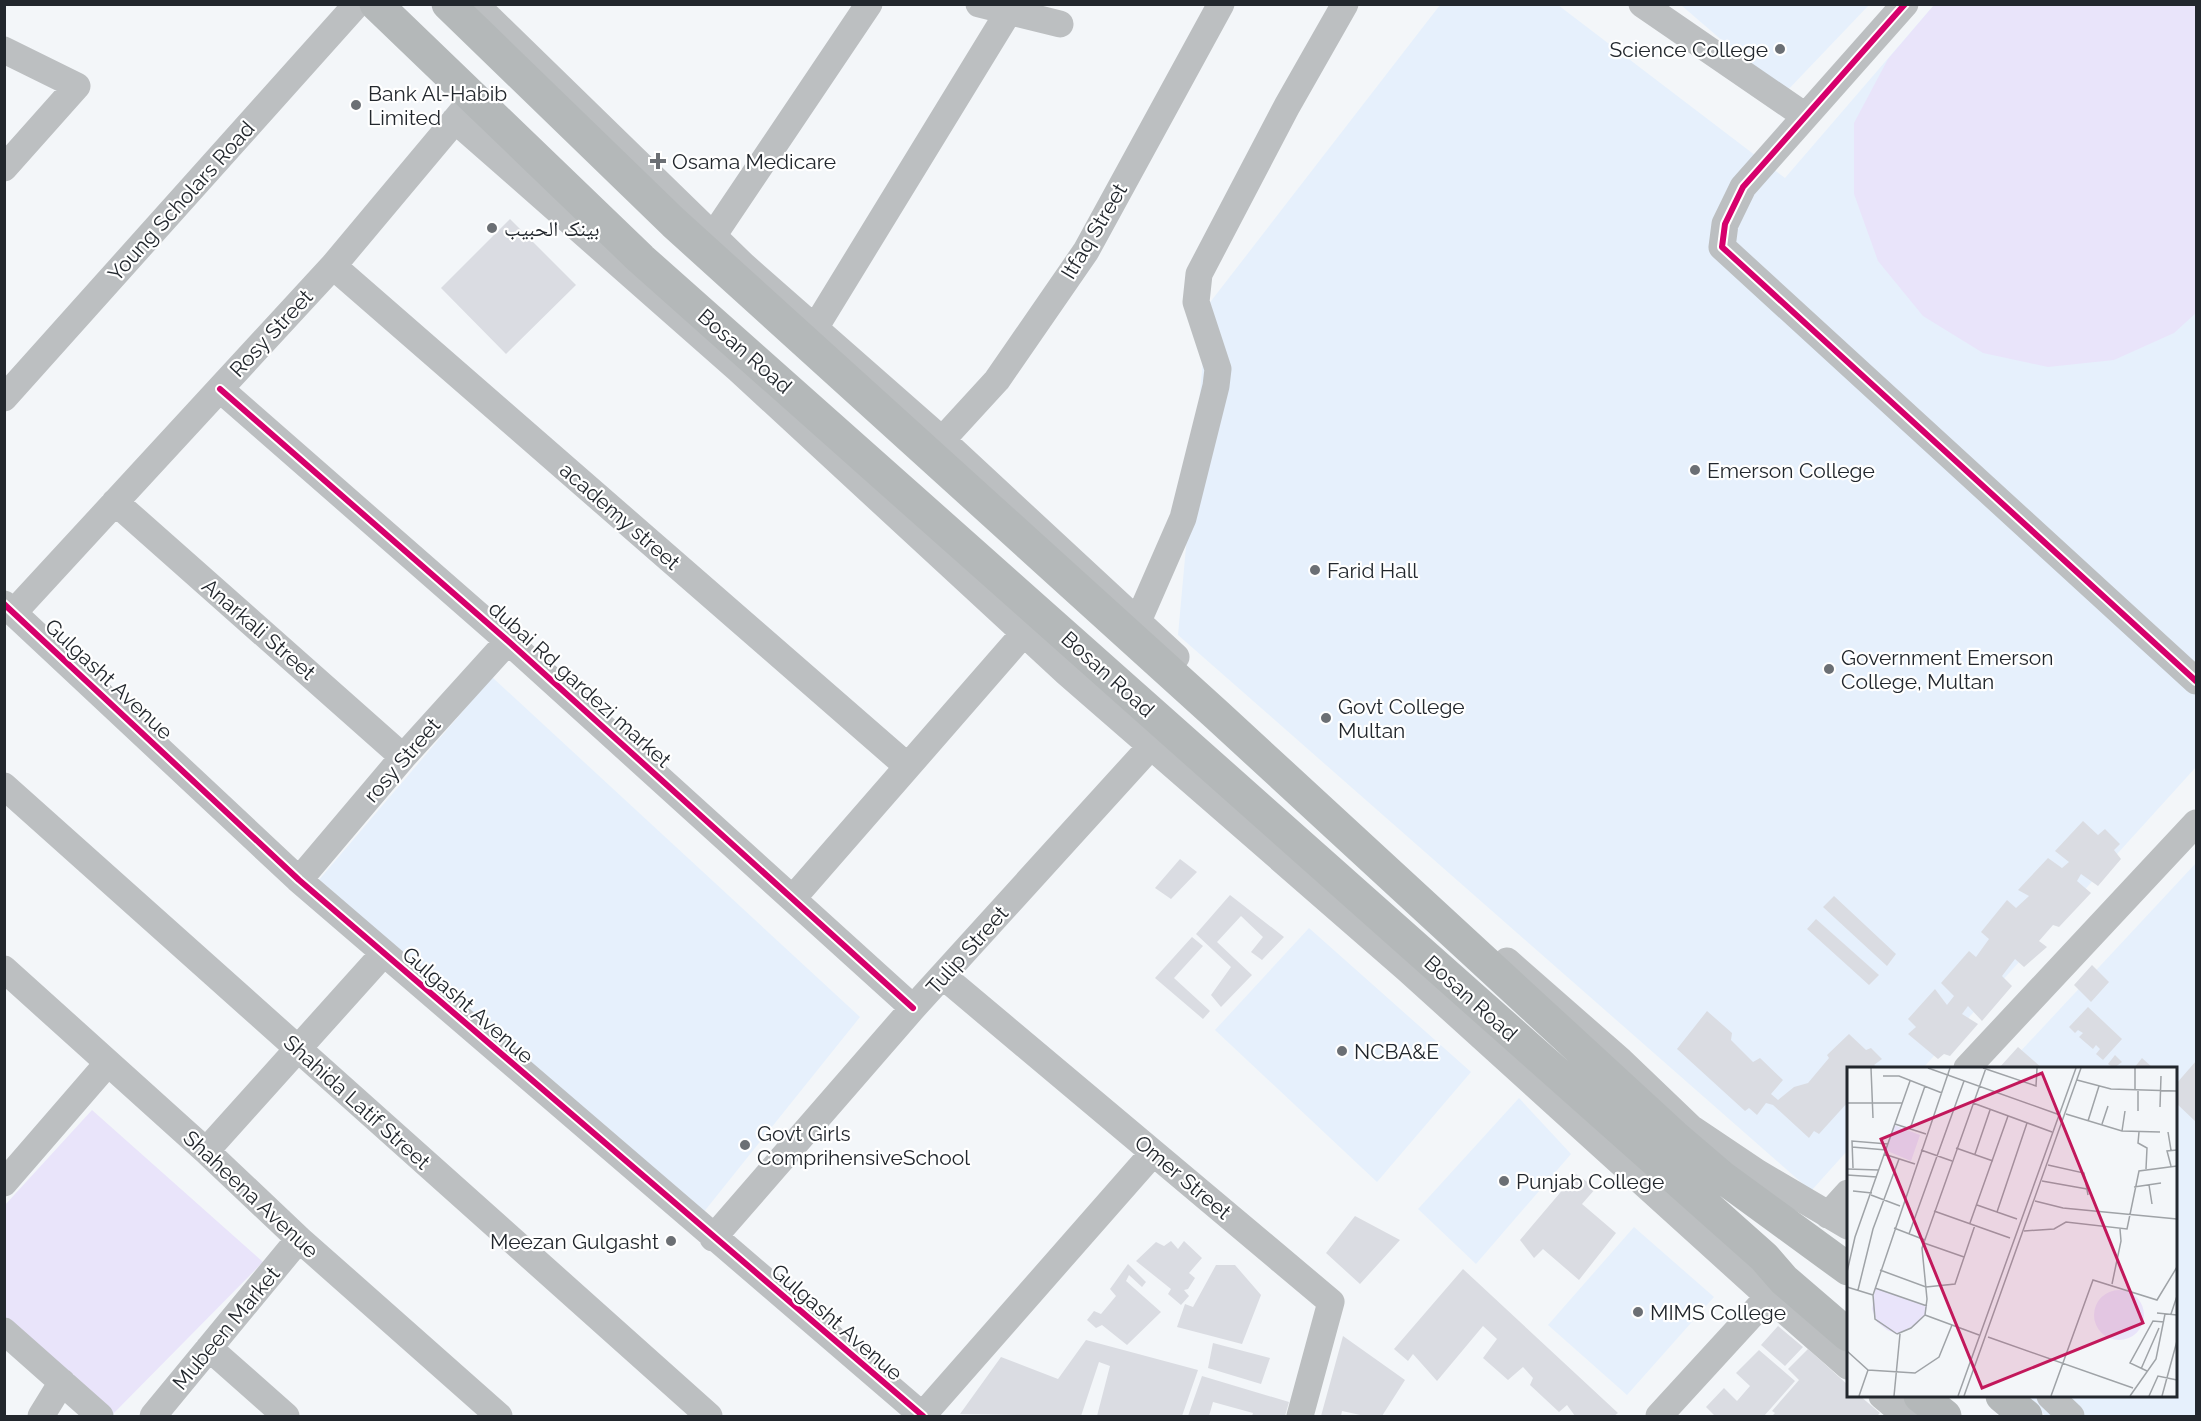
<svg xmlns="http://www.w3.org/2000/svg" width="2201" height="1421" font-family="Raleway,'Noto Naskh Arabic',sans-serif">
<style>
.built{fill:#e6f0fc}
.green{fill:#e9e4fa}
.building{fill:#dadce2}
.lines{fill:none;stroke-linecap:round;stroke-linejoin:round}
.minor{stroke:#bcbfc1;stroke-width:27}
.major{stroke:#b4b8b9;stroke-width:33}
.cycleway-casing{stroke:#fff;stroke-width:10}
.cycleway{stroke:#d6006c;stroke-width:6}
.poi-dot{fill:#6b6f74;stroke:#fff;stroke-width:2}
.labels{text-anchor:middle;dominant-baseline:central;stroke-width:4.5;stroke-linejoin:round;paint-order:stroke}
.poi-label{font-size:21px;fill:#22272d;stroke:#fff;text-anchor:start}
.street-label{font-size:21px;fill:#22272d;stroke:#fff}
.inset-road{fill:none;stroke:#9fa3a7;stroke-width:1.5}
.view{fill:#c2185b;fill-opacity:0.15;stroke:#c2185b;stroke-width:3}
.inset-edge{fill:none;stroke:#22272d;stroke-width:3}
</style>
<rect width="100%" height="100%" fill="#f3f6f9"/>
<path class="built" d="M1440,5H1558L1785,178L1934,5H2196V767L1923,1068H1848V1150L1811,1191L1178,635L1208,305Z
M1681,5H1869L1784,94Z
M492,677L860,1017L699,1218L318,881Z
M2196,863V1416H2046L2023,1396H2176V1068H2005Z
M1309,928L1471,1072L1377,1182L1215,1030Z
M1519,1098L1571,1154L1476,1264L1418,1209Z
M1634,1227L1714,1297L1627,1395L1548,1325Z"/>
<path class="green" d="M1934,5H2196V313L2174,333L2114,360L2048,367L1983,353L1923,316L1878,261L1854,194V123L1888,59Z
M92,1110L263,1262L111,1416L5,1340L4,1206Z"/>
<path class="building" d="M510,219L576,285L506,354L441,288Z
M2083,821L2098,835L2105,829L2120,844L2114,850L2121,859L2098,886L2081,874L2077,881L2091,893L2059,927L2053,925L2039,941L2047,947L2024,967L2015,959L2002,976L2012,986L1982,1021L1968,1006L1962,1014L1978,1024L1950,1056L1944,1054L1938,1059L1908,1034L1916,1027L1908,1019L1935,989L1947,1005L1954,996L1941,983L1969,951L1976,957L1989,939L1981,932L2007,900L2016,908L2029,896L2018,890L2048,858L2062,868L2069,862L2055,851Z
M1180,859L1197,872L1171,899L1155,888Z
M1230,895L1284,937L1262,960L1251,952L1263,937L1241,916L1217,942L1252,975L1221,1007L1211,995L1231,967L1196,934Z
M1834,896L1896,954L1887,966L1823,907Z
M1816,919L1879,975L1869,985L1807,929Z
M1192,937L1203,946L1174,978L1210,1011L1203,1019L1155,978Z
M2092,965L2109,982L2091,1002L2074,985Z
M2088,1007L2122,1039L2103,1060L2096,1054L2100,1049L2096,1045L2093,1049L2079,1037L2083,1033L2078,1030L2075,1033L2069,1027Z
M1707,1011L1732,1033L1731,1040L1753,1062L1760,1058L1783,1080L1771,1094L1778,1100L1794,1087L1808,1083L1829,1058L1827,1055L1849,1034L1866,1050L1871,1048L1882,1059L1874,1065L1879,1068H1848V1102L1819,1134L1814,1131L1809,1138L1773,1105L1766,1103L1757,1115L1749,1108L1745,1111L1677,1049Z
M2018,1047L2042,1068H1999Z
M2115,1055L2122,1062L2114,1068L2108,1064Z
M2142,1058L2153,1068H2134Z
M2196,1061V1122L2176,1103V1084Z
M1576,1174L1596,1188L1582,1204L1616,1233L1579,1280L1543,1249L1534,1258L1520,1240Z
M1355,1216L1400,1240L1360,1284L1326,1253Z
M1171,1241L1178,1249L1184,1241L1202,1258L1189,1273L1195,1278L1188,1289L1184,1290L1189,1296L1181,1305L1168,1294L1171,1289L1136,1261L1156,1242L1164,1246Z
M1128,1264L1146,1282L1142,1287L1129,1275L1126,1281L1161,1312L1127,1345L1102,1325L1096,1328L1087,1320L1094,1311L1101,1314L1116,1296L1110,1289Z
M1216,1265H1235L1261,1295L1242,1344L1177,1327L1185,1304L1193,1307Z
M1463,1269L1618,1413L1614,1416H1575L1567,1405L1559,1412L1530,1385L1533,1378L1523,1367L1508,1380L1483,1358L1497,1339L1483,1326L1437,1381L1413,1354L1408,1361L1394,1349Z
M1778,1326L1803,1347L1785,1366L1761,1345Z
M1343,1336L1405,1380L1382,1416H1365L1342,1411L1341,1416H1321Z
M1086,1340L1198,1370L1182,1416H1097L1110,1366L1099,1362L1081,1416L960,1414L1001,1357L1058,1379Z
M1213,1343L1270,1358L1261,1384L1208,1368Z
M1808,1349L1848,1385V1396H1860L1880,1413L1877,1416H1772L1775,1413L1772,1411L1799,1380L1788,1369Z
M1759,1350L1795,1381L1764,1416H1715L1706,1407L1724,1388L1737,1401L1750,1386L1736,1373Z
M1202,1376L1289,1402L1285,1416H1252L1253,1413L1213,1402L1209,1416H1188Z"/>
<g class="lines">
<path class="minor" d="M475,4L743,265L942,440L1176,657
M979,4L1060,24
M1642,4L1805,116
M1905,4L1743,187L1725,224L1722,247L2196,681
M4,50L77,86L4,168
M455,120L738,369L1067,673L1407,969L1769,1297L1848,1366
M713,236L869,4
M333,266L907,766
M815,328L1009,11
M220,389L508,641L913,1008
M4,398L357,4
M942,440L997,380L1086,251L1221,4
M115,502L403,757
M4,604L299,880L923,1416
M14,612L333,266L467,106
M1138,621L1183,518L1216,386L1218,369L1196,302L1199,274L1287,106L1345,4
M4,786L709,1416
M299,880L403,757L508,641
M794,897L1025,632
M1507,961L1621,1061L1691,1128L1758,1173L1848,1226
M4,969L206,1151L299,1239L499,1416
M943,976L1331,1302L1300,1416
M1967,1068L2196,823
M206,1151L384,953
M4,1183L107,1064
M1828,1215L1848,1193
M713,1238L913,1008L1152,745
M4,1331L100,1416
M209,1348L286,1416
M1882,1396L1906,1416
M2050,1396L2071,1416
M41,1416L62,1382
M153,1416L299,1239
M922,1416L1153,1153
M1659,1416L1781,1283"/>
<path class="major" d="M376,4L641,259L1764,1257L1784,1280L1848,1335
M448,4L674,223L1217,715L1674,1136L1722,1177L1848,1269
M1920,1396L1945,1416
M2002,1396L2026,1416"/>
<g class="cycleway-casing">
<path id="cycleway" d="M1905,4L1743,187L1725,224L1722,247L2196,681
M220,389L508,641L913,1008
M4,604L299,880L923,1416"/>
</g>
<use href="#cycleway" class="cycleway"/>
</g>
<g class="poi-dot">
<circle cx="1780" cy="49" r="6"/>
<circle cx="356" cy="105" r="6"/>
<path d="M655 152h6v6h6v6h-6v6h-6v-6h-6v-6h6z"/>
<circle cx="492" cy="228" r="6"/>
<circle cx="1695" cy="470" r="6"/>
<circle cx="1315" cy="570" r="6"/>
<circle cx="1829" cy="669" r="6"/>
<circle cx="1326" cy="718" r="6"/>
<circle cx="1342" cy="1051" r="6"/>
<circle cx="745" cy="1145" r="6"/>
<circle cx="1504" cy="1181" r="6"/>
<circle cx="671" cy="1241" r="6"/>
<circle cx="1638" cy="1312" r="6"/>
</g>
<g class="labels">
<g class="poi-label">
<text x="1768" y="49" text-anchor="end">Science College</text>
<text x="368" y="93">Bank Al-Habib<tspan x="368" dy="24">Limited</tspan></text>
<text x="672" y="161">Osama Medicare</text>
<text x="504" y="228">بينک الحبيب</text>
<text x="1707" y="470">Emerson College</text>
<text x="1327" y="570">Farid Hall</text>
<text x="1841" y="657">Government Emerson<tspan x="1841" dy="24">College, Multan</tspan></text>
<text x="1338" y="706">Govt College<tspan x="1338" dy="24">Multan</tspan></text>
<text x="1354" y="1051">NCBA&amp;E</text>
<text x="757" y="1133">Govt Girls<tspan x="757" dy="24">ComprihensiveSchool</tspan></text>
<text x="1516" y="1181">Punjab College</text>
<text x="659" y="1241" text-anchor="end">Meezan Gulgasht</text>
<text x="1650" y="1312">MIMS College</text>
</g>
<g class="street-label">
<text transform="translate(181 201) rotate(-48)">Young Scholars Road</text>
<text transform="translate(1094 231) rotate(-59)">Itfaq Street</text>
<text transform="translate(271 333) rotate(-47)">Rosy Street</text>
<text transform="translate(745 351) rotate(41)">Bosan Road</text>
<text transform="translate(620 516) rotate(41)">academy street</text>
<text transform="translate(259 629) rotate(41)">Anarkali Street</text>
<text transform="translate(1108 674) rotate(42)">Bosan Road</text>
<text transform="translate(109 679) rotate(43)">Gulgasht Avenue</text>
<text transform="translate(580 684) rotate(42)">dubai Rd gardezi market</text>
<text transform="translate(402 760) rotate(-49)">rosy Street</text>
<text transform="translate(967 950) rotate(-48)">Tulip Street</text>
<text transform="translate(1471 998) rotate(42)">Bosan Road</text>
<text transform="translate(468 1005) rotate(41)">Gulgasht Avenue</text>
<text transform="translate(357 1102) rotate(42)">Shahida Latif Street</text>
<text transform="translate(1183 1177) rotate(40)">Omer Street</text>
<text transform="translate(251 1194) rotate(43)">Shaheena Avenue</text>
<text transform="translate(837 1322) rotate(41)">Gulgasht Avenue</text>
<text transform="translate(226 1328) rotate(-50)">Mubeen Market</text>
</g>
</g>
<g transform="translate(1847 1067)">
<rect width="330" height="330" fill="#f3f6f9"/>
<path d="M47,58L73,68L64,94L38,83ZM28,221L80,239L78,248L70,257L50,267L40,263L30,255L25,242ZM247 248a25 25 0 1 1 50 0a25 25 0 1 1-50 0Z" fill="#e9e4fa"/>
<path class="inset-road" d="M24,1L26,51M81,1L213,48M136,1L189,19L190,1M288,1V23M36,9H52L95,26M230,13L264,22L330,24M0,36H55M126,36L205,65M313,40L314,9M291,44V23M219,47L275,64L313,65M241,54L252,19M48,57L79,67M255,57L261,39M63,62L78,19M275,64L278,44M292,65L291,76L300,81L299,102M321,65L324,83M5,80L39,83M109,81L146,94M74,83L105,94M37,87L68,97M128,87L143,43M201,98L237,106L241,128M324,99L320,84L330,83M6,101L5,74L41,77M0,102L32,103M0,108L30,110M195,114L240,122M302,118L305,137M287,120L314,116M6,124L25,126M24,128L53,139M188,134L216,141L330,152M130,138L170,152M87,144L163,171M150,145L180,56M123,156L161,49M47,161L78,173M177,164L207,162L219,155L280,162L292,104L330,99M62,167L117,14M77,176L117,190M33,203L79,220L108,217L128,158M0,205L8,170L63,14M265,217L274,174L273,162M0,220L26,228M28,221L80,239M11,223L26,162L52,92M310,246L330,248M324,247L330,229M78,248L132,268M50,267L64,261L78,248L80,232L75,181L139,1M50,267L28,252L26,228L103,1M141,270L286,321M0,284L21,303L68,306L92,290L105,258M294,302L312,261M300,304L283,296L306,254L317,255M12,329L21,303M47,329L53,267M111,329L229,1M117,329L234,1M204,329L246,213L310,233L330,200M283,329L309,292L318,247M302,329L311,309L330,313M315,329L330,274"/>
<path class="view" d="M195,6L296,256L135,321L34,72Z"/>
<rect width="330" height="330" class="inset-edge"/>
</g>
<rect width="2201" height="1421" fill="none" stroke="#22272d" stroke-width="12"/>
</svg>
